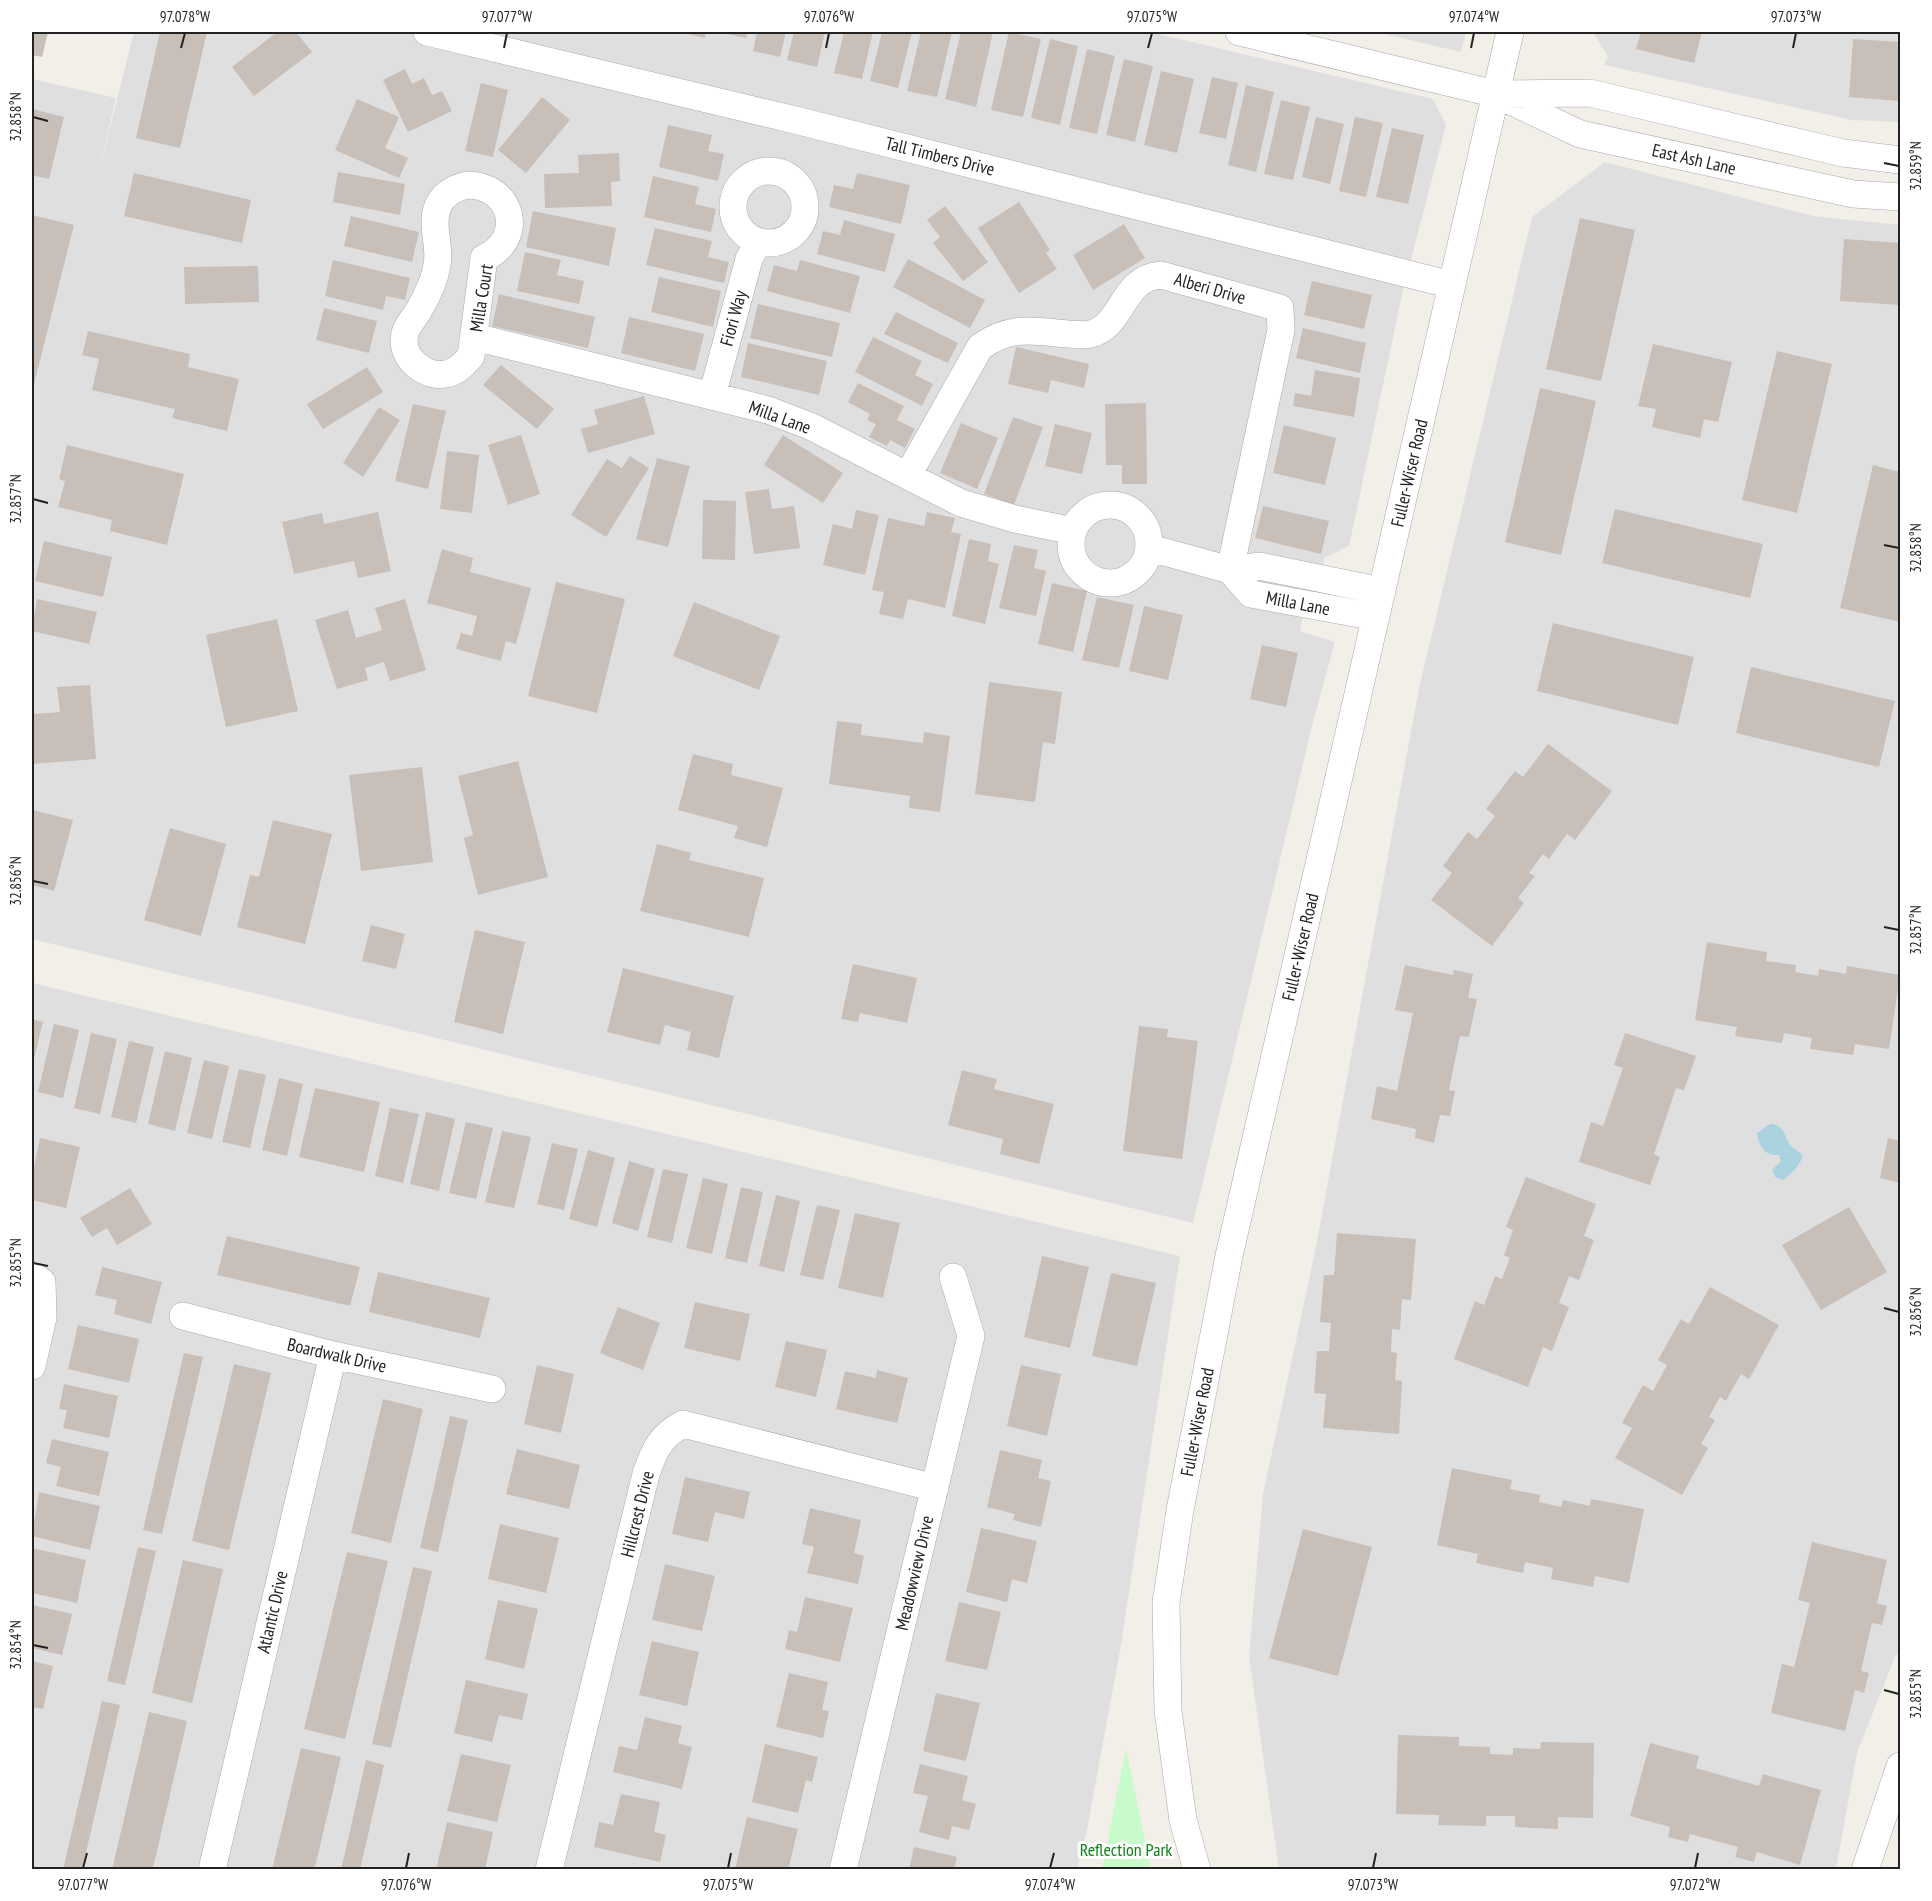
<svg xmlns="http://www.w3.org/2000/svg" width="1932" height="1901" font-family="'PT Sans Narrow',sans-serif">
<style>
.residential{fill:#e0dfdf}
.park{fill:#c8facc}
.water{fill:#aad3df}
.building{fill:#c7bfb8}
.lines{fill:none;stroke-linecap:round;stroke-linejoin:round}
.minor-casing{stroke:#a9a9a9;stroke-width:28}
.minor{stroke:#fff;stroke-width:27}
.ticks{fill:none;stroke:#222;stroke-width:2}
.labels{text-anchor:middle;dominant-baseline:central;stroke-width:6;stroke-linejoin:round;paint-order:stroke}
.street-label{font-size:18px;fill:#222;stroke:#fff}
.park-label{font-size:18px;fill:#0c8416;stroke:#fff}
.neatline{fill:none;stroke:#222;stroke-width:2}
.ticks-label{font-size:15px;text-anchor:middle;fill:#222}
</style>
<rect width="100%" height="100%" fill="#f2efe9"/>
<path class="residential" d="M134,32H1150L1433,99L1446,125L1403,290L1349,546L1324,558L1322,578L1306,604L1300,631L1335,642L1313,722L1193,1223L32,939V79L116,98L97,179Z
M1376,32H1466L1461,52Z
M1593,32H1900V122L1852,120L1604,65L1608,57Z
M1605,162L1813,216L1900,225V1651L1895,1657L1857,1753L1836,1869L1279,1870L1249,1656L1263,1494L1315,1252L1419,688L1532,217Z
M32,983L1180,1256L1121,1645L1086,1835L1077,1869L32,1870Z"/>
<path class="park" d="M1126,1748L1151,1869H1102Z"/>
<path class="water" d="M1770,1124C1787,1125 1783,1138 1792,1147C1796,1150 1799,1152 1803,1156C1800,1165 1791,1175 1783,1180L1775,1177L1772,1170L1781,1161L1779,1155C1764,1156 1759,1146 1757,1133Z"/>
<path class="building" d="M32,32H48L42,57L32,55Z
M160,32H207L180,148L136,138Z
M277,32H296L312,52L254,96L232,67Z
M681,32H706L705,38Z
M719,32H747L746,38Z
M757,32H786L780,57L753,51Z
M794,32H825L817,67L787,60Z
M844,32H873L862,79L834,73Z
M882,32H912L898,88L870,81Z
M921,32H952L937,97L907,91Z
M961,32H993L976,107L945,99Z
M1009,32L1041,39L1023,117L991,110Z
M1641,32H1702L1694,63L1636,49Z
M1050,39L1078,46L1060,125L1031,118Z
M1853,39L1900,42V101L1849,97Z
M1087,49L1115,56L1097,134L1069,128Z
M1124,59L1153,66L1135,142L1106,135Z
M405,69L412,84L424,78L432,95L442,91L452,111L408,132L383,80Z
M1161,71L1194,79L1177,153L1144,145Z
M1212,77L1238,83L1226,139L1199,133Z
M481,83L508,90L493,157L465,151Z
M1246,85L1274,92L1256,172L1228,165Z
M542,97L570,120L526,173L498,150Z
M357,99L399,117L385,148L408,158L399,178L335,150Z
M1281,100L1310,107L1293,180L1264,174Z
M32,109L64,117L49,179L32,175Z
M1316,117L1344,124L1330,184L1302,177Z
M1355,117L1383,123L1366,197L1339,191Z
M668,125L712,135L708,151L724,154L718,181L659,167Z
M1392,128L1424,135L1408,204L1376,197Z
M619,153L620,181L611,182L612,206L545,208L544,174L579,173L578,155Z
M338,172L405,184L400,215L333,202Z
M134,173L251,200L242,243L124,216Z
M857,173L910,185L901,224L829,207L834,185L853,189Z
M653,176L699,187L695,204L716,209L711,232L644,217Z
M1019,202L1050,250L1046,253L1057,269L1019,293L978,228Z
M945,206L988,262L963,281L933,243L940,237L927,220Z
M533,211L616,228L609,266L526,247Z
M32,215L74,225L32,392Z
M351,216L419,232L412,262L344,246Z
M1580,218L1635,230L1601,381L1546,369Z
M844,220L895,234L885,272L817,254L823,231L840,235Z
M1124,224L1145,258L1093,290L1073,255Z
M655,228L712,241L708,257L729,262L724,283L646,265Z
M1844,239L1900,243V305L1840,301Z
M525,252L561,260L557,275L584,281L579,304L517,291Z
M908,259L985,300L970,328L893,287Z
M333,260L410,278L405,300L386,296L383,310L325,296Z
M800,260L860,276L850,313L767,291L774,265L797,271Z
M258,266L259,302L185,304L184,267Z
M659,277L721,291L713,327L651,312Z
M1312,281L1372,295L1364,329L1304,315Z
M499,294L595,317L588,348L492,326Z
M758,304L840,323L832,357L750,338Z
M324,308L377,321L369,353L316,340Z
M896,312L958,343L948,363L884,334Z
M629,317L704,334L695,371L621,353Z
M1303,328L1366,343L1360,373L1296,358Z
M88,331L190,354L188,367L239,379L227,431L172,418L175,409L92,390L99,359L82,355Z
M873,337L922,361L915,375L933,384L922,406L855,372Z
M748,343L827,361L819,395L741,377Z
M1653,344L1732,362L1718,422L1704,419L1700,438L1652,427L1656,409L1638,406Z
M1016,347L1089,364L1084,388L1051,380L1048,393L1008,384Z
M1777,351L1832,364L1797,513L1742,500Z
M501,365L554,409L537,429L483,385Z
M367,367L383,392L323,429L307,404Z
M1315,370L1360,378L1354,417L1293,406L1295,393L1311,396Z
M858,383L904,406L897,420L915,429L905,448L890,440L887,446L869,437L876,424L867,420L870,414L848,402Z
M1540,388L1596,401L1561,555L1505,542Z
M644,396L655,434L588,453L581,429L598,424L594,410Z
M1146,403L1147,484H1122V465H1106L1105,404Z
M413,404L446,411L428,489L395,481Z
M379,407L400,420L363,477L343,463Z
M1013,417L1043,427L1014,505L984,494Z
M961,423L998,438L977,489L940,473Z
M1055,424L1092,433L1082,474L1045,466Z
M1284,425L1336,438L1325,485L1273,473Z
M521,435L540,494L508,505L488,445Z
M783,435L843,473L823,503L764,465Z
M67,445L184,474L167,545L110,531L112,520L58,507L65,481L59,479Z
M447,451L479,455L472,513L440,509Z
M630,456L649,468L606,537L571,515L607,459L622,468Z
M657,458L690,466L668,547L636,539Z
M1873,465L1900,472V622L1840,608Z
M769,489L772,509L794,506L800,548L754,554L745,492Z
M703,500L736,501L735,560L702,559Z
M1263,506L1329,521L1321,554L1255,538Z
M1615,509L1763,544L1750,598L1602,563Z
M856,510L879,515L865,575L823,565L833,524L852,529Z
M378,512L391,571L358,578L354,561L294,574L282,522L322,513L324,524Z
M927,512L955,518L951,532L961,534L945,608L908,599L903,619L879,614L884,592L872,590L888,518L924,526Z
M969,539L991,544L988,561L999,564L985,624L952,616Z
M44,541L112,557L103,597L35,581Z
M1014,545L1038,550L1034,568L1046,571L1036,616L999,608Z
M442,549L473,558L470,572L531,588L516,644L506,641L501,661L456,649L461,633L472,636L477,616L427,603Z
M556,582L625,599L597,713L528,696Z
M1052,583L1087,591L1073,652L1038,644Z
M1097,597L1134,605L1119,668L1082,660Z
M37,599L97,612L89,644L32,631Z
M405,599L426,670L390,681L384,662L365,668L368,680L337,689L315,620L348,610L356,638L382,630L375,608Z
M694,602L780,636L759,690L673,656Z
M1144,606L1183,615L1168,680L1129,671Z
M277,619L298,711L226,727L206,635Z
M1553,623L1694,657L1678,725L1537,691Z
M1262,645L1298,653L1286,707L1250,699Z
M1751,667L1895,701L1879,767L1736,733Z
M989,682L1062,692L1055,744L1043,742L1035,802L975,794Z
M90,685L96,759L32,764V708L34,714L60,712L57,687Z
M837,721L862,724L861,735L923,743L924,732L950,736L940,812L909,808L910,796L829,784Z
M1548,744L1612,791L1575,840L1567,834L1549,859L1543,854L1529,873L1535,876L1518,898L1524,903L1492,946L1431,900L1452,873L1443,866L1468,832L1477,839L1495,816L1486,809L1515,771L1523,777Z
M693,754L733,764L731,775L783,788L767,847L734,838L738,826L678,810Z
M518,761L548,877L478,895L464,838L473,835L458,776Z
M422,767L433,862L361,871L349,775Z
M32,810L73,820L54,891L32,885Z
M273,820L332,834L305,944L237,927L250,875L259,877Z
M170,828L226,844L201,936L144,920Z
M657,844L691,853L689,860L764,878L749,937L640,911Z
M371,925L405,934L396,969L362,961Z
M475,930L525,942L503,1034L454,1022Z
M1707,942L1767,952L1766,961L1796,965L1795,972L1818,976L1819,969L1846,974L1847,966L1900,975L1889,1049L1855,1044L1853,1055L1810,1049L1812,1038L1784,1033L1782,1043L1735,1036L1737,1027L1695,1020Z
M853,964L917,978L907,1023L860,1013L858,1022L841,1019Z
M1405,965L1453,975L1454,970L1473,974L1468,998L1477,999L1469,1037L1460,1036L1449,1090L1455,1091L1450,1116L1440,1115L1434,1143L1415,1138L1416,1129L1371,1119L1377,1086L1397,1091L1413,1013L1395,1010Z
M623,968L734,996L719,1058L687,1050L691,1032L665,1025L660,1045L607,1032Z
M32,1019L43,1022L32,1067Z
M54,1024L79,1030L63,1098L38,1092Z
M1139,1026L1168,1029L1167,1037L1198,1041L1182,1159L1123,1151Z
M91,1033L117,1039L100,1114L74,1108Z
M1625,1033L1696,1056L1684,1090L1676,1088L1654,1154L1660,1157L1650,1185L1579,1162L1591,1122L1603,1126L1623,1068L1614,1065Z
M129,1041L154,1047L136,1123L111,1117Z
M165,1051L192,1058L175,1131L148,1124Z
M204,1060L229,1066L212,1139L187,1133Z
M239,1069L266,1075L250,1148L222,1142Z
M962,1070L997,1079L994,1089L1054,1104L1039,1164L1000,1154L1003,1139L948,1125Z
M279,1078L303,1084L287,1156L262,1150Z
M315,1088L380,1102L364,1172L299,1157Z
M390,1108L419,1114L403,1183L375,1176Z
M426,1112L455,1119L439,1191L410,1184Z
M466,1122L493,1128L476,1199L449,1193Z
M502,1131L531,1137L514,1208L485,1202Z
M40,1138L80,1147L66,1208L32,1200V1177Z
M1888,1138L1900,1141V1183L1880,1178Z
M552,1143L578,1149L564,1210L537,1204Z
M588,1150L615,1158L597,1227L569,1219Z
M629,1161L655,1169L638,1231L612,1223Z
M663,1169L688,1174L672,1243L647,1237Z
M1526,1177L1596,1204L1584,1236L1594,1240L1579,1280L1569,1276L1559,1303L1569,1307L1552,1351L1543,1347L1528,1387L1454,1359L1475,1301L1484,1305L1495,1276L1502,1279L1510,1258L1504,1255L1513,1230L1506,1227Z
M703,1178L728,1184L712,1254L686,1248Z
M741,1187L763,1192L747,1263L725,1258Z
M130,1188L152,1224L117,1245L107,1228L92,1237L80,1218Z
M776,1195L800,1201L784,1272L759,1266Z
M817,1205L840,1210L823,1280L800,1275Z
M1849,1207L1887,1272L1821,1310L1782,1245Z
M855,1213L900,1223L883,1298L838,1288Z
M1337,1233L1416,1239L1411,1300L1402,1299L1400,1330L1392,1329L1391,1352L1397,1353L1395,1380L1402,1381L1399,1434L1323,1428L1326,1394L1314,1393L1317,1351H1329L1331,1323L1320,1322L1324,1275H1334Z
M227,1236L360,1267L350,1306L217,1275Z
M1042,1256L1089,1267L1070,1348L1024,1337Z
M102,1267L162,1282L151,1324L114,1314L117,1300L95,1295Z
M378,1272L490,1298L480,1338L369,1312Z
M1111,1273L1156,1283L1137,1366L1092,1356Z
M1710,1287L1779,1325L1749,1379L1741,1374L1726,1401L1720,1397L1709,1417L1715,1420L1701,1444L1708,1448L1682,1495L1615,1458L1632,1428L1622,1423L1643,1385L1653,1391L1667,1365L1658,1360L1681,1319L1689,1324Z
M695,1302L750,1314L740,1361L684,1348Z
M618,1307L660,1323L643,1370L600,1353Z
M78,1325L139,1339L129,1383L68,1369Z
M786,1341L827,1350L816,1397L775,1387Z
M184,1353L203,1357L162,1534L143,1530Z
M234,1364L271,1373L229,1550L192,1541Z
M537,1365L574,1374L561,1433L524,1424Z
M1021,1365L1061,1374L1047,1436L1007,1426Z
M877,1370L908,1378L897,1423L836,1409L845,1371L876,1378Z
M64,1384L118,1396L109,1438L63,1428L67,1410L59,1409Z
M383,1399L423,1409L391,1543L351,1533Z
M450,1416L468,1420L438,1552L420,1548Z
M52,1439L109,1452L99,1496L56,1486L61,1467L46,1463Z
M517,1449L580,1465L569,1509L506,1494Z
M1000,1450L1042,1460L1038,1478L1051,1481L1041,1527L1013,1520L1015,1514L987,1507Z
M1452,1468L1512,1480L1510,1489L1540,1495L1539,1502L1561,1507L1563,1500L1590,1506L1591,1499L1644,1509L1629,1583L1595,1576L1593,1587L1551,1579L1553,1568L1525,1562L1523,1573L1476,1563L1478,1554L1437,1545Z
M685,1477L750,1492L744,1519L715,1512L708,1542L672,1534Z
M39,1492L100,1506L90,1550L32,1536Z
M810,1508L861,1520L854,1553L864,1556L858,1584L807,1573L814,1547L802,1544Z
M500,1524L559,1538L546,1593L488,1579Z
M981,1528L1037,1541L1027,1583L1012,1579L1007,1602L966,1592Z
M1303,1529L1372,1547L1338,1676L1269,1658Z
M1812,1542L1887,1560L1877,1603L1887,1606L1882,1625L1872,1623L1861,1671L1869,1673L1864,1693L1855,1690L1845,1731L1771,1713L1782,1664L1794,1667L1810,1603L1798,1600Z
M138,1547L156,1551L125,1685L107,1681Z
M32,1548L86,1560L77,1603L32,1593Z
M347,1552L388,1561L345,1739L304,1729Z
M183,1560L223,1569L192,1703L152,1693Z
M665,1564L715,1576L702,1631L652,1620Z
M413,1567L432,1571L391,1748L372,1744Z
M805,1597L853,1608L840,1662L785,1649L789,1630L797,1632Z
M498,1600L538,1609L524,1669L485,1659Z
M959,1602L1001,1612L987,1670L945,1661Z
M32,1605L72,1614L62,1655L32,1648Z
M652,1641L699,1652L687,1706L639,1695Z
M32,1661L53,1666L43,1709L32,1707Z
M789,1673L828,1682L822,1710L829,1711L823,1738L776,1727Z
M466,1680L528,1694L522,1720L499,1715L492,1742L454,1733Z
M936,1693L980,1703L966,1761L923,1751Z
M102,1701L120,1705L82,1870H63Z
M149,1712L187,1721L156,1855L152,1870H112Z
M645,1717L682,1726L678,1743L692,1747L682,1789L613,1772L619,1746L637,1750Z
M1398,1735L1459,1737V1746L1490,1747V1754L1513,1755V1748L1540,1749L1541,1742L1594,1743L1593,1818L1558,1817V1829L1515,1827V1816H1486V1826L1438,1825L1439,1815L1396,1814Z
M1650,1743L1699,1756L1696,1768L1759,1786L1763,1774L1821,1790L1800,1865L1757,1852L1754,1862L1735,1857L1738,1847L1690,1834L1688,1842L1668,1837L1670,1827L1630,1816Z
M765,1744L818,1757L812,1782L806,1780L798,1813L752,1802Z
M301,1748L341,1757L320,1846L314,1870H272Z
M461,1754L511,1765L497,1822L447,1811Z
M366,1760L384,1765L360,1870H341Z
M920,1764L968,1776L962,1800L976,1804L969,1830L952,1826L949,1840L919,1832L928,1796L913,1793Z
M621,1794L660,1802L654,1832L666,1835L660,1862L594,1847L599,1822L613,1825Z
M747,1817L798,1829L788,1870H735Z
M447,1822L493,1832L485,1870H436Z
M914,1847L957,1857L954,1870H909Z"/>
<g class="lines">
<g class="minor-casing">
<path id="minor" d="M427,32L799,121L1452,285
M1239,32L1496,94L1580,134L1853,194L1900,197
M1503,94L1590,93L1843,153L1900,160
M733 207a36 36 0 1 1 72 0a36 36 0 1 1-72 0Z
M467,185C513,185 526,239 484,258L471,356C464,364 457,372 446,374C426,378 404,360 404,341C404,326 414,320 420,308C427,296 435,279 437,265C441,246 430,225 438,206C443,194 455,188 467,185Z
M475,337L768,410L810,426L961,503L1015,519L1073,531
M712,396L749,259L758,242
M908,475L980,347C1011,325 1032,331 1068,334C1075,334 1084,336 1091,334C1124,325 1121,278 1161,275L1280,308L1281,330L1230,570
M1071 544a39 39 0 1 1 78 0a39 39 0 1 1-78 0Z
M1150,548L1230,570L1259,566L1382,591
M1230,570L1251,594L1376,617
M32,1275L42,1282L43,1317L32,1366
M183,1316L333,1355L492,1389
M212,1870L333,1355
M549,1870L646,1474C654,1451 660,1436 683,1424L935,1488
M843,1870L971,1336L953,1277
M1197,1870L1183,1820L1168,1711L1166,1603L1180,1510L1229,1256L1510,32
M1865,1870L1900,1766"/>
</g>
<use href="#minor" class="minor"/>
</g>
<path class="ticks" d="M181,48L185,33M504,48L507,33M826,48L829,33M1148,48L1152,33M1471,48L1474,33M1793,48L1796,33M33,117L48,121M1884,163L1899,166M33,499L48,503M1884,545L1899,548M33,881L48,884M1884,927L1899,930M33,1263L48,1266M1884,1308L1899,1312M33,1645L48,1648M1884,1690L1899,1694M83,1868L87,1853M406,1868L409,1853M728,1868L731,1853M1050,1868L1054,1853M1373,1868L1376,1853M1695,1868L1698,1853"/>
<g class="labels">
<g class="street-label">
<text transform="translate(940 156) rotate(14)">Tall Timbers Drive</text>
<text transform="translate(1694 159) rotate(13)">East Ash Lane</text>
<text transform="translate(1210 288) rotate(16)">Alberi Drive</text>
<text transform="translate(481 298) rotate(-81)">Milla Court</text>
<text transform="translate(733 318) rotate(-75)">Fiori Way</text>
<text transform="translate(780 417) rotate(20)">Milla Lane</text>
<text transform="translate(1409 473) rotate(-77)">Fuller-Wiser Road</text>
<text transform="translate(1298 603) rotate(11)">Milla Lane</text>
<text transform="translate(1300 947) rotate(-77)">Fuller-Wiser Road</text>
<text transform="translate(337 1355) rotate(13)">Boardwalk Drive</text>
<text transform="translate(1197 1422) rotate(-79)">Fuller-Wiser Road</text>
<text transform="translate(637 1514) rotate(-76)">Hillcrest Drive</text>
<text transform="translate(914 1573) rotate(-77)">Meadowview Drive</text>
<text transform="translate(272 1612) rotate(-77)">Atlantic Drive</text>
</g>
<g class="park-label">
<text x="1126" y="1849">Reflection Park</text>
</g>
</g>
<rect width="1932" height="1901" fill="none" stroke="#ffffff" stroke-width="66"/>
<rect x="33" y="33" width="1866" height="1835" class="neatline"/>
<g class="ticks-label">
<text x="185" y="22">97.078°W</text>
<text x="507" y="22">97.077°W</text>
<text x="829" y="22">97.076°W</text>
<text x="1152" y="22">97.075°W</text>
<text x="1474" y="22">97.074°W</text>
<text x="1796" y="22">97.073°W</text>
<text transform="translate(16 117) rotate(-90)" y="5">32.858°N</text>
<text transform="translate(1916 166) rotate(-90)" y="5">32.859°N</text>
<text transform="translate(16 499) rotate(-90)" y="5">32.857°N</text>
<text transform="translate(1916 548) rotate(-90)" y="5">32.858°N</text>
<text transform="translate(16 881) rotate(-90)" y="5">32.856°N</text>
<text transform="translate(1916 930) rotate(-90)" y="5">32.857°N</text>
<text transform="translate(16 1263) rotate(-90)" y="5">32.855°N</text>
<text transform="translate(1916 1312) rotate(-90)" y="5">32.856°N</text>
<text transform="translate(16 1645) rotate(-90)" y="5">32.854°N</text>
<text transform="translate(1916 1694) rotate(-90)" y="5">32.855°N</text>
<text x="83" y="1890">97.077°W</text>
<text x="406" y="1890">97.076°W</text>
<text x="728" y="1890">97.075°W</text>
<text x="1050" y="1890">97.074°W</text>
<text x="1373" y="1890">97.073°W</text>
<text x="1695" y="1890">97.072°W</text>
</g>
</svg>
